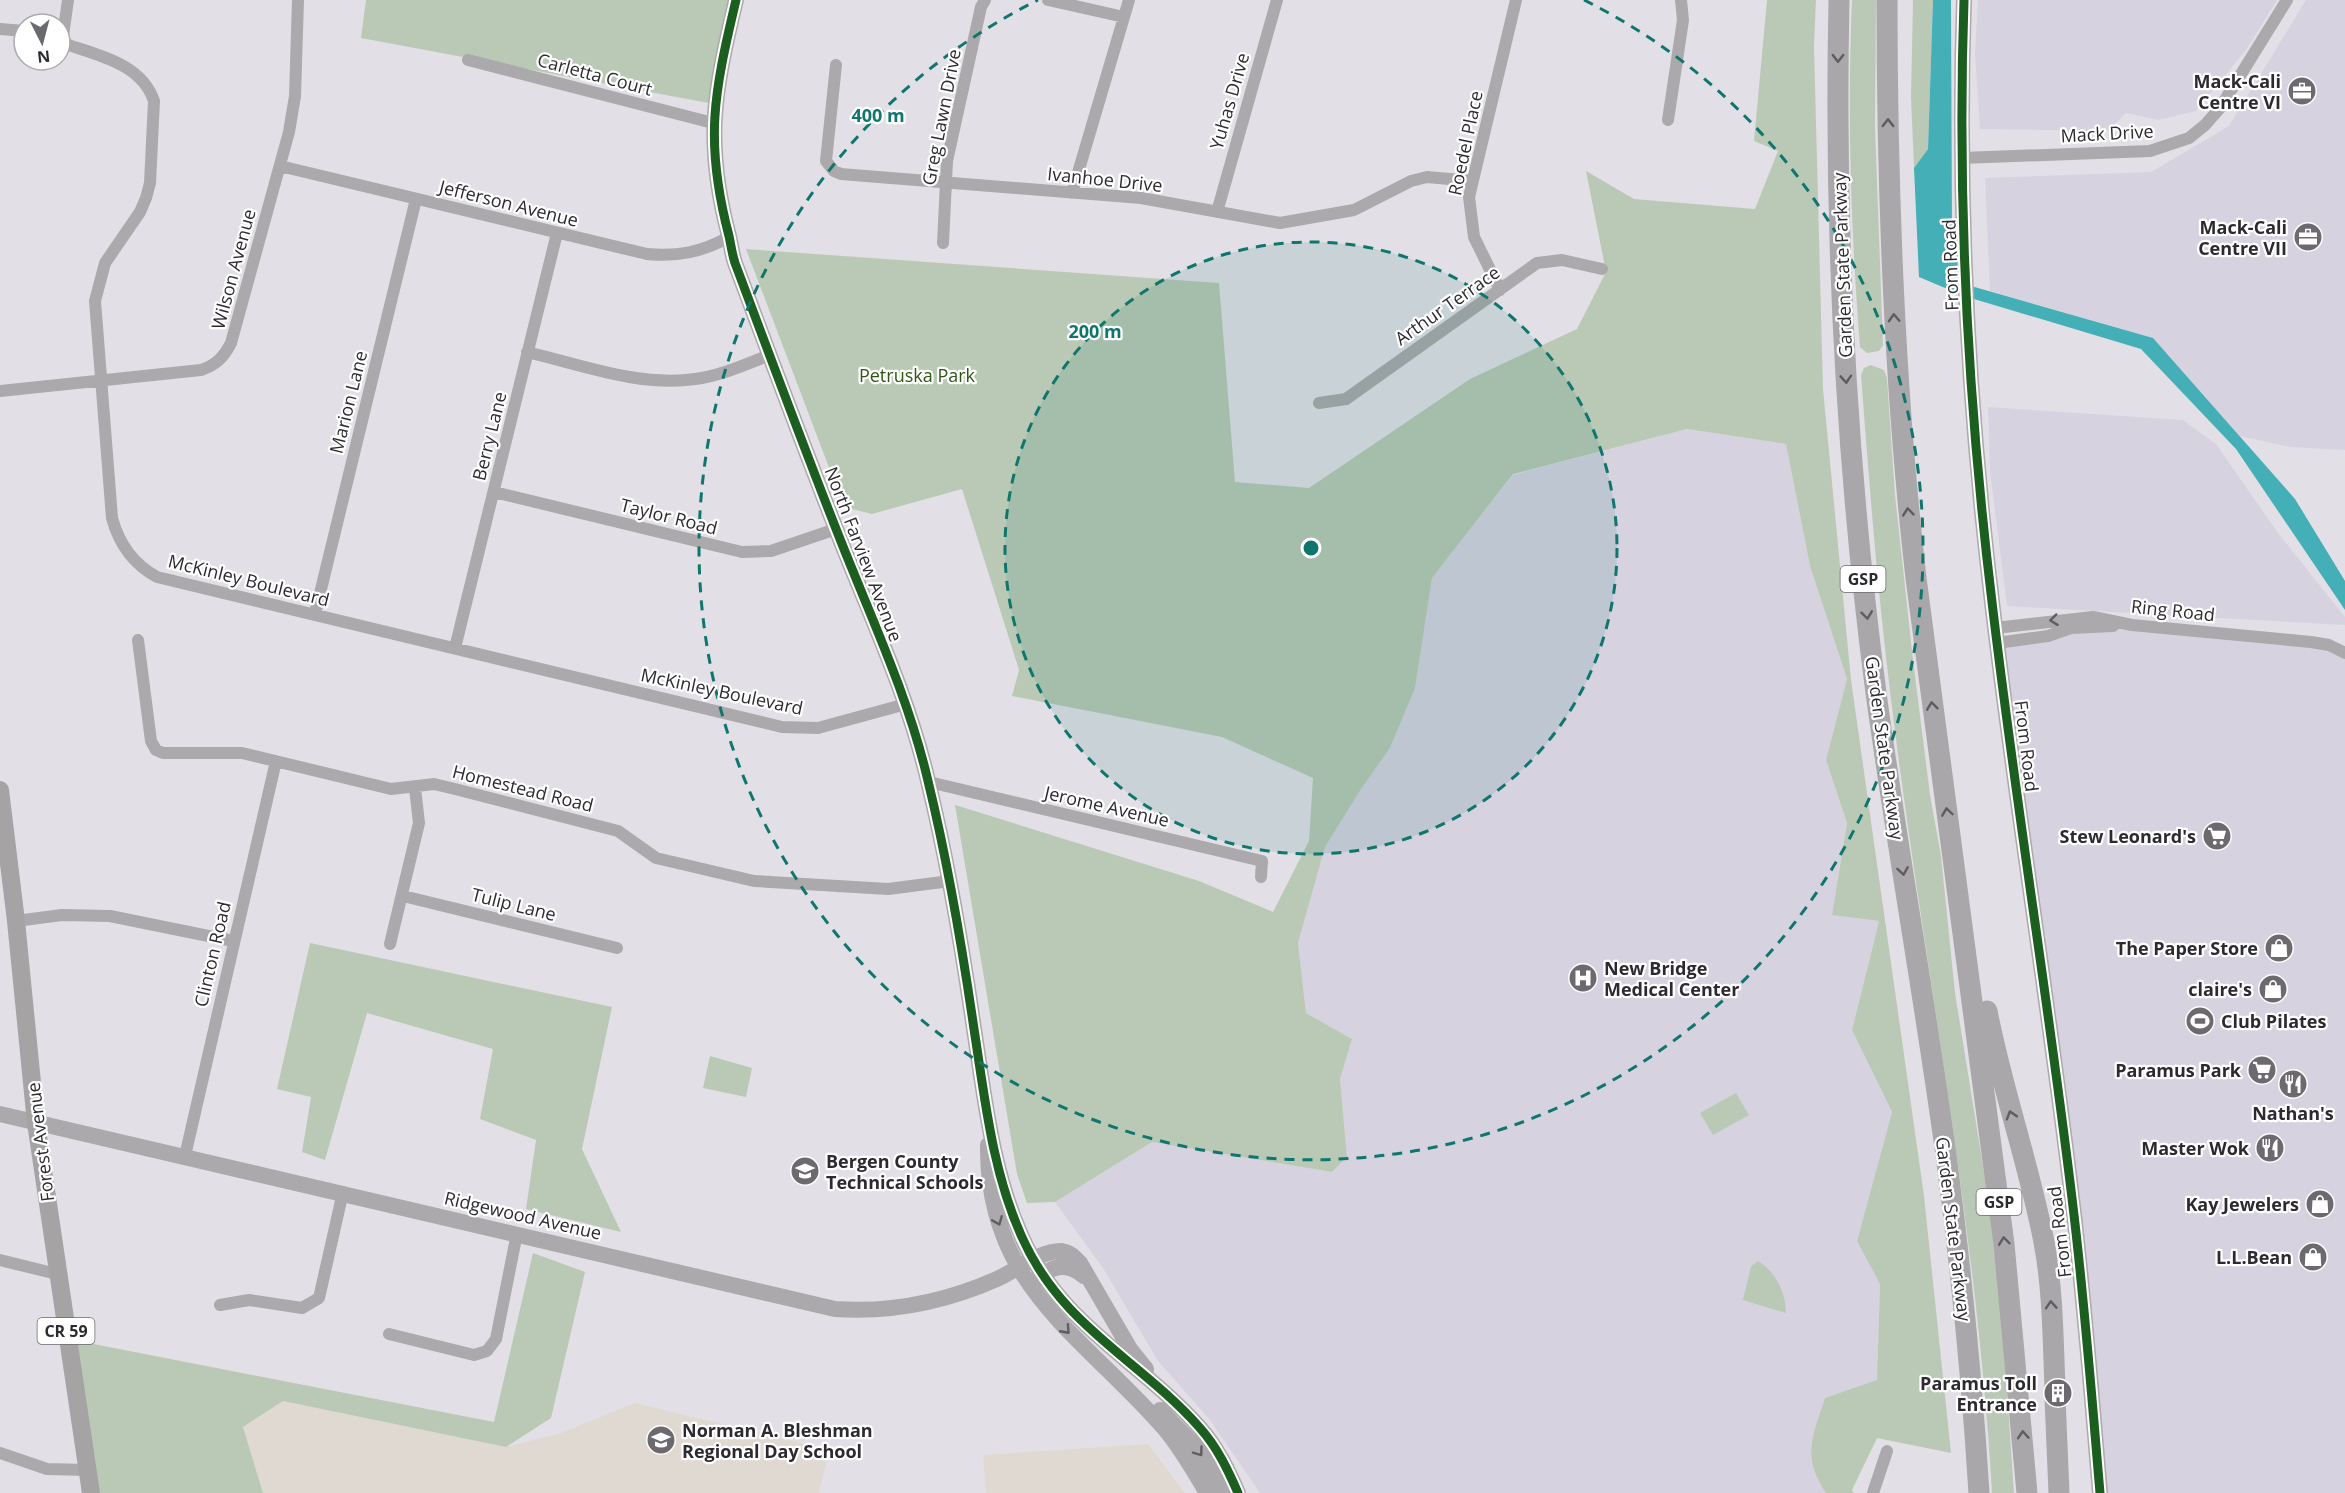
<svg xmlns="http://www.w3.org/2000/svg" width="2345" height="1493" font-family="'Open Sans',sans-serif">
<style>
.built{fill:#d7d2e0}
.education{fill:#e0d9d1}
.green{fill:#bac9b5}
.water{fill:#44afb6}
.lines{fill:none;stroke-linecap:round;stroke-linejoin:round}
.street{stroke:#aba9ab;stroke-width:12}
.secondary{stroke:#aba9ab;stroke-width:16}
.primary{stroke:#a6a3a5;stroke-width:18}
.highway{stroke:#aaa7aa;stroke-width:21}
.cycleway-casing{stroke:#fff;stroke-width:13}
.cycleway{stroke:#1b5e20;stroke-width:9}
.oneway{stroke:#5e5c60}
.oneway2{stroke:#5f5d61}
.ring{fill:none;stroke:#0f766e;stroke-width:3;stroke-dasharray:10 8}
.labels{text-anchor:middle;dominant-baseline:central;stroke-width:4.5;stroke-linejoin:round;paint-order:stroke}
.shield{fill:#fff;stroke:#6b6a6d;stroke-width:1.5}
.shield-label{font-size:16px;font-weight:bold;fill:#2c2a2f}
.street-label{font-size:18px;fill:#2c2a2f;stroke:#fff}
.poi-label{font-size:18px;font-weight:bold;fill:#2c2a2f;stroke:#fff;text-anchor:end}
.park-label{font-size:18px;fill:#2c5611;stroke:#fff}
.centre{fill:#0f766e;stroke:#fff;stroke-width:3}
.ring-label{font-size:18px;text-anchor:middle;font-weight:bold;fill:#0f766e;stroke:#fff;stroke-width:4.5;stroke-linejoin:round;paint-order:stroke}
</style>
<rect width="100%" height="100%" fill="#e2e0e6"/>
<path class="built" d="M1978,0H2277L2246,50L2196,111L2158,120L2126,113L2108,131L1980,129L1975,53Z
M2306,0H2345V450L2290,447L2240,436L2153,338L1990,291L1985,178L2151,172L2229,126Z
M1988,407L2183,420L2216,444L2278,533L2345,617V625L2007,606L1990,472Z
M1687,429L1786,444L1810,566L1847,679L1826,760L1847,823L1832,915L1879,921L1852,1030L1892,1112L1857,1240L1880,1284L1877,1380L1826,1493H1260L1210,1420L1158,1361L1103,1268L1055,1202L1152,1142L1332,1172L1347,1157L1340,1079L1352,1039L1306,1013L1298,943L1325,847L1361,789L1390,748L1415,688L1432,578L1513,475Z
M2132,625L2311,642L2345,653V1493H2100L1997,643Z"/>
<path class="education" d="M283,1401L506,1447L561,1433L635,1403L829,1450L819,1493H263L243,1427Z
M1148,1444L1185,1493H986L983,1455Z"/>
<path class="green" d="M366,0H736L714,104L361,38Z
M1767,0H1816L1814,46L1823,389L1851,680L1924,1196L1951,1453L1877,1438L1852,1490L1854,1493H1826C1801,1456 1813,1436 1825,1398L1877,1380L1880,1284L1857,1241L1892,1112L1852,1030L1879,921L1832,915L1847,823L1826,760L1847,679L1810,566L1786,444L1687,429L1513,474L1432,578L1415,688L1390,748L1361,789L1325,847L1298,943L1306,1013L1352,1039L1340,1079L1347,1157L1332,1172L1152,1142L1055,1202L1027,1203L1017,1174L955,805L1199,881L1273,912L1309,841L1313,778L1222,737L1012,696L1019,670L962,489L872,514L844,507L746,249L1219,283L1235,482L1309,488L1470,379L1577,329L1606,272L1586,171L1634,199L1755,209L1778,151L1754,141Z
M1852,0H1876L1875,127L1883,345L1879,351L1867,353L1860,347C1851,233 1847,115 1852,0Z
M1913,0H1933L1928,149L1914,168L1911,97Z
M1871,365L1884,370L1887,379L1895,495L1913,660L1930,795L1941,856L1955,993L1987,1191L2001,1302L2014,1493H1992C1977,1223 1922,959 1890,691C1877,586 1869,480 1861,375L1864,368Z
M310,943L612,1007L582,1149L621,1232L526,1209L536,1140L480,1119L493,1049L367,1013L325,1160L302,1152L311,1097L277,1089Z
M710,1056L752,1068L746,1097L703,1088Z
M1736,1093L1749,1115L1713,1135L1700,1113Z
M533,1253L585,1272L551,1418L506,1447L283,1401L243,1427L263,1493H91L68,1339L494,1422Z
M1758,1261C1775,1271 1786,1293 1786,1313L1743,1300L1751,1266Z"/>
<path class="water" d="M1933,0H1951L1952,240L1964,284L2153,338L2295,499L2345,581V610L2236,449L2141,349L1964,296L1919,277L1914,168L1928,149Z"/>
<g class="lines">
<path class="street" d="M1048,0L1124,17
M0,29L24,31
M60,42C95,55 141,62 154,101L150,183L146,198L140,212L105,263L95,301L112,518C119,544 133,564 157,577L782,727L818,728L906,704
M62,43L68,0
M468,60L713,123
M836,65L826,161L834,171L841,174L1141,198L1280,223L1354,210L1411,181L1427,177L1472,181
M1668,120L1683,20L1681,0
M1962,158L2150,151L2189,138L2205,125L2220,108L2287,0
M280,166L647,254C678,257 702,252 729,237
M1072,193L1129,0
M1217,212L1277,0
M943,243L947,161L981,7L985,0
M1500,290L1474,237L1469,197L1516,0
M527,352C582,365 639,387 695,379C721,376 746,364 770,355
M0,391L201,370C216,365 224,357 231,343L289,132L295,96L298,0
M1319,403L1346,399L1537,263L1562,260L1602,269
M494,492L742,552L771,551L836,529
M315,614L416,199
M1995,628L2093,617L2132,625L2311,642L2329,645L2345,653
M138,640L151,741L156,750L163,753H242L391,789L434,784L455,789L618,831L656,858L754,881L888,889L950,881
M1997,643L2048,636L2071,628L2113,626
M455,648L557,233
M929,782L1262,861L1261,877
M403,896L617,948
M16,921L62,915L110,916L233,941
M390,944L419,823L415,788
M185,1156L276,761
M0,1260L57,1274
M220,1305L249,1300L302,1308L319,1298L343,1192
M389,1334L474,1355L487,1351L496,1339L517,1233
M0,1453L47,1469L88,1470
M1873,1493L1887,1451"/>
<path class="secondary" d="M736,0C714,93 704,141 729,236C731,245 732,254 735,263C770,356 805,451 842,544C873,622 909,699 928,781C948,863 962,946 974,1029C985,1099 992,1170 1021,1235C1061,1327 1138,1358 1200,1428C1217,1447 1228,1470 1238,1493
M1964,0C1957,200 1968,403 1992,602C2016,807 2050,1010 2074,1215C2085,1308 2092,1400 2100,1493
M0,1114L835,1309C892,1313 945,1302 997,1279C1017,1270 1039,1251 1061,1251C1070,1252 1075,1258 1080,1263L1130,1349L1146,1369
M988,1145C986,1286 1083,1335 1164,1428C1181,1448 1194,1471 1207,1493
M1034,1281C1051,1266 1066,1261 1084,1276
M1160,1410L1201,1452L1222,1493"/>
<path class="primary" d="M0,790L16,921L36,1123L91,1493"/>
<path class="highway" d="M1839,0C1834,231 1846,463 1876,693C1897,847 1925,1001 1946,1155C1961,1268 1972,1380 1979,1493
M1887,0C1887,193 1894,386 1916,578L2004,1244L2027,1493
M1987,1011C2002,1089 2029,1164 2044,1242C2053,1290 2053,1340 2055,1388
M2055,1398L2059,1493"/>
<g class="cycleway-casing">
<path id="cycleway" d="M736,0C714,93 704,141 729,236C731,245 732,254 735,263C770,356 805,451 842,544C873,622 909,699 928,781C948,863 962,946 974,1029C985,1099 992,1170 1021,1235C1061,1327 1138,1358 1200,1428C1217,1447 1228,1470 1238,1493
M1964,0C1957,200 1968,403 1992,602C2016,807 2050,1010 2074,1215C2085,1308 2092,1400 2100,1493"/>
</g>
<use href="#cycleway" class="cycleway"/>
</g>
<defs><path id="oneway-chevron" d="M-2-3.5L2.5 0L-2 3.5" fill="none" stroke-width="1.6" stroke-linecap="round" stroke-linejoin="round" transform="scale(1.5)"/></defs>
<g class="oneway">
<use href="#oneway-chevron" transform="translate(1838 58) rotate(90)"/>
<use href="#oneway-chevron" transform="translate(1888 123) rotate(-90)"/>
<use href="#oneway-chevron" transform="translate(1894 318) rotate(-93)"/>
<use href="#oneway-chevron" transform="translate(1846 379) rotate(86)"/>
<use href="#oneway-chevron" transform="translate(1908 512) rotate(-96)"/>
<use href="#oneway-chevron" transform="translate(1867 615) rotate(83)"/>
<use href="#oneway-chevron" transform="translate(1932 706) rotate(-97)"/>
<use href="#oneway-chevron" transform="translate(1947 812) rotate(-98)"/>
<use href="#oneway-chevron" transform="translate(1903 871) rotate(81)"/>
<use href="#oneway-chevron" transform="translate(2011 1115) rotate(-107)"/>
<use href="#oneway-chevron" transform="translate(2004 1241) rotate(-97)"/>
<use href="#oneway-chevron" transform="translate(2051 1305) rotate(-94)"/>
<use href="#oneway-chevron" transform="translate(2023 1435) rotate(-94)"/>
</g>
<g class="oneway2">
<use href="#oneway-chevron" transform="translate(2054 620) rotate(173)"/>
<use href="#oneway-chevron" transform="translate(998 1221) rotate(68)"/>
<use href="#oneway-chevron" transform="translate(1066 1330) rotate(48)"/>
<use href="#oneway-chevron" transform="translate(1199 1452) rotate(54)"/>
</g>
<circle cx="1311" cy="548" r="306" fill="#0f766e" fill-opacity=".12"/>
<g class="ring">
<circle cx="1311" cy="548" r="306"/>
<path d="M1584 0A612 612 0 1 1 1038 0"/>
</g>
<defs>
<g id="office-disc" transform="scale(1.5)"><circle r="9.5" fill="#6c6a6f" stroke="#fff"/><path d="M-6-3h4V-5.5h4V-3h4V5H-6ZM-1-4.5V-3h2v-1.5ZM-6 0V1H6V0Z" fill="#fff"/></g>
<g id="supermarket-disc" transform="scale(1.5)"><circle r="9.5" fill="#6c6a6f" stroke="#fff"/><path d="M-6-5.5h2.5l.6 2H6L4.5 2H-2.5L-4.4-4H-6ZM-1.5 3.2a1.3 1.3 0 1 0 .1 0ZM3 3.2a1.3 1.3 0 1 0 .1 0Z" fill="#fff"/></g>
<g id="shop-disc" transform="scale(1.5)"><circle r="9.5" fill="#6c6a6f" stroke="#fff"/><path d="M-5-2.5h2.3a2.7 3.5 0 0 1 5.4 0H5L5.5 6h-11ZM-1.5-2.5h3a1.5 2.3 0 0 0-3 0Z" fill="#fff"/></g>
<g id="hospital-disc" transform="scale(1.5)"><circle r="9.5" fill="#6c6a6f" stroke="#fff"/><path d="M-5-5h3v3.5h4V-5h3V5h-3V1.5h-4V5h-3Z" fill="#fff"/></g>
<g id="stadium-disc" transform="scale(1.5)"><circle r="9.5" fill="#6c6a6f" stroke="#fff"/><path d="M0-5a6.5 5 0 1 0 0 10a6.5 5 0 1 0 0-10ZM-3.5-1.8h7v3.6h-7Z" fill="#fff"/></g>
<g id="restaurant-disc" transform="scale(1.5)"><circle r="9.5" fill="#6c6a6f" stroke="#fff"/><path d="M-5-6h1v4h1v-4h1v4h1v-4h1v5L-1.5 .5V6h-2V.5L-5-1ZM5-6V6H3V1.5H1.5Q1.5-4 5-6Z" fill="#fff"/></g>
<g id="school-disc" transform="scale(1.5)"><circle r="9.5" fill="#6c6a6f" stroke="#fff"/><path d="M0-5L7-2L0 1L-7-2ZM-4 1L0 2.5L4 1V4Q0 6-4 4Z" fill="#fff"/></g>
<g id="building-disc" transform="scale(1.5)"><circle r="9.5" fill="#6c6a6f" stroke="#fff"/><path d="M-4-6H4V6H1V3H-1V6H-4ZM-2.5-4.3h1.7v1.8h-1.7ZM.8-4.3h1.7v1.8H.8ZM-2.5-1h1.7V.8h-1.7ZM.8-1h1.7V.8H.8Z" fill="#fff"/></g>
</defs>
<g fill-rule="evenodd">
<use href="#office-disc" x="2302" y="91"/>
<use href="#office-disc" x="2308" y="237"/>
<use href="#supermarket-disc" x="2217" y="836"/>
<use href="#shop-disc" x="2279" y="948"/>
<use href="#hospital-disc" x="1583" y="978"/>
<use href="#shop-disc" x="2273" y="989"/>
<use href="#stadium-disc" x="2200" y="1021"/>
<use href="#supermarket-disc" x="2262" y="1070"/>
<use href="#restaurant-disc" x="2293" y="1084"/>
<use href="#restaurant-disc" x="2270" y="1148"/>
<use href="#school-disc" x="805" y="1171"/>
<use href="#shop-disc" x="2320" y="1204"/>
<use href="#shop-disc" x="2313" y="1257"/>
<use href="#building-disc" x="2058" y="1393"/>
<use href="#school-disc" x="661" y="1440"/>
</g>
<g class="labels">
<g class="shield">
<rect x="1840.5" y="566" width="45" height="26" rx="4.5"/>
<rect x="1976.5" y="1189" width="45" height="26" rx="4.5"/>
<rect x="37.5" y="1318" width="57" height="26" rx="4.5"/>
</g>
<g class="shield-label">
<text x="1863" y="579">GSP</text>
<text x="1999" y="1202">GSP</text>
<text x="66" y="1331">CR 59</text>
</g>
<g class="street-label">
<text transform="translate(595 74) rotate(15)">Carletta Court</text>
<text transform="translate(1229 101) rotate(-74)">Yuhas Drive</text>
<text transform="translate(941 117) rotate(-79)">Greg Lawn Drive</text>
<text transform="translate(2107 133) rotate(-3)">Mack Drive</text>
<text transform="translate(1465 143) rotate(-78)">Roedel Place</text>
<text transform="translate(1105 179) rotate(6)">Ivanhoe Drive</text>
<text transform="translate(509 203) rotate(14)">Jefferson Avenue</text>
<text transform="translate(1842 265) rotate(-92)">Garden State Parkway</text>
<text transform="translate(1950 265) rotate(-92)">From Road</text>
<text transform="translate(233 269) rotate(-75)">Wilson Avenue</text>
<text transform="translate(1447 305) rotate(-35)">Arthur Terrace</text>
<text transform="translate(348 402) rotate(-76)">Marion Lane</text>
<text transform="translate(489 436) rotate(-76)">Berry Lane</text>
<text transform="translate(669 516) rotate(14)">Taylor Road</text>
<text transform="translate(864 554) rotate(69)">North Farview Avenue</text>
<text transform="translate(249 580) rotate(14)">McKinley Boulevard</text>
<text transform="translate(2173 610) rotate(6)">Ring Road</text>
<text transform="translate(722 691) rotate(12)">McKinley Boulevard</text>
<text transform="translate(2027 746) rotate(83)">From Road</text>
<text transform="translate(1885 748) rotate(82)">Garden State Parkway</text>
<text transform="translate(523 788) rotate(14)">Homestead Road</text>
<text transform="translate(1107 806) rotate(13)">Jerome Avenue</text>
<text transform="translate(514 904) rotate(14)">Tulip Lane</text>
<text transform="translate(212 954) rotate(-77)">Clinton Road</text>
<text transform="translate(40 1142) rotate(-97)">Forest Avenue</text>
<text transform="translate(523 1215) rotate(13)">Ridgewood Avenue</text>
<text transform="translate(1954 1229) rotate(83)">Garden State Parkway</text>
<text transform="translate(2059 1232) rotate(-97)">From Road</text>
</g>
<g class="poi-label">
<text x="2281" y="81">Mack-Cali<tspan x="2281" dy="21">Centre VI</tspan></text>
<text x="2287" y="227">Mack-Cali<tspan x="2287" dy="21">Centre VII</tspan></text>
<text x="2196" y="836">Stew Leonard's</text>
<text x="2258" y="948">The Paper Store</text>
<text x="1604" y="968" text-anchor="start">New Bridge<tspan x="1604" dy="21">Medical Center</tspan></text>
<text x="2252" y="989">claire's</text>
<text x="2221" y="1021" text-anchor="start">Club Pilates</text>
<text x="2241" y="1070">Paramus Park</text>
<text x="2293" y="1113" text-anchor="middle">Nathan's</text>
<text x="2249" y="1148">Master Wok</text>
<text x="826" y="1161" text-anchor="start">Bergen County<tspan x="826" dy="21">Technical Schools</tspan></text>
<text x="2299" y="1204">Kay Jewelers</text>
<text x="2292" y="1257">L.L.Bean</text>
<text x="2037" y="1383">Paramus Toll<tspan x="2037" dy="21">Entrance</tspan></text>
<text x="682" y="1430" text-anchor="start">Norman A. Bleshman<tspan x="682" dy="21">Regional Day School</tspan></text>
</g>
<g class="park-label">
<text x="917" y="375">Petruska Park</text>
</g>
</g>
<circle cx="1311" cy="548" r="9" class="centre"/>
<g class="ring-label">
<text x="878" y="122">400 m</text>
<text x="1095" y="338">200 m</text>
</g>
<g transform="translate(42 42) rotate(174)"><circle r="28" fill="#ffffff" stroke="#abaaac" stroke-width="1.5"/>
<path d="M0-4.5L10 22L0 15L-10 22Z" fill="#6c6a6f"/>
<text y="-9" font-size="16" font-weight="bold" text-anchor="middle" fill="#2c2a2f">N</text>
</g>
</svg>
